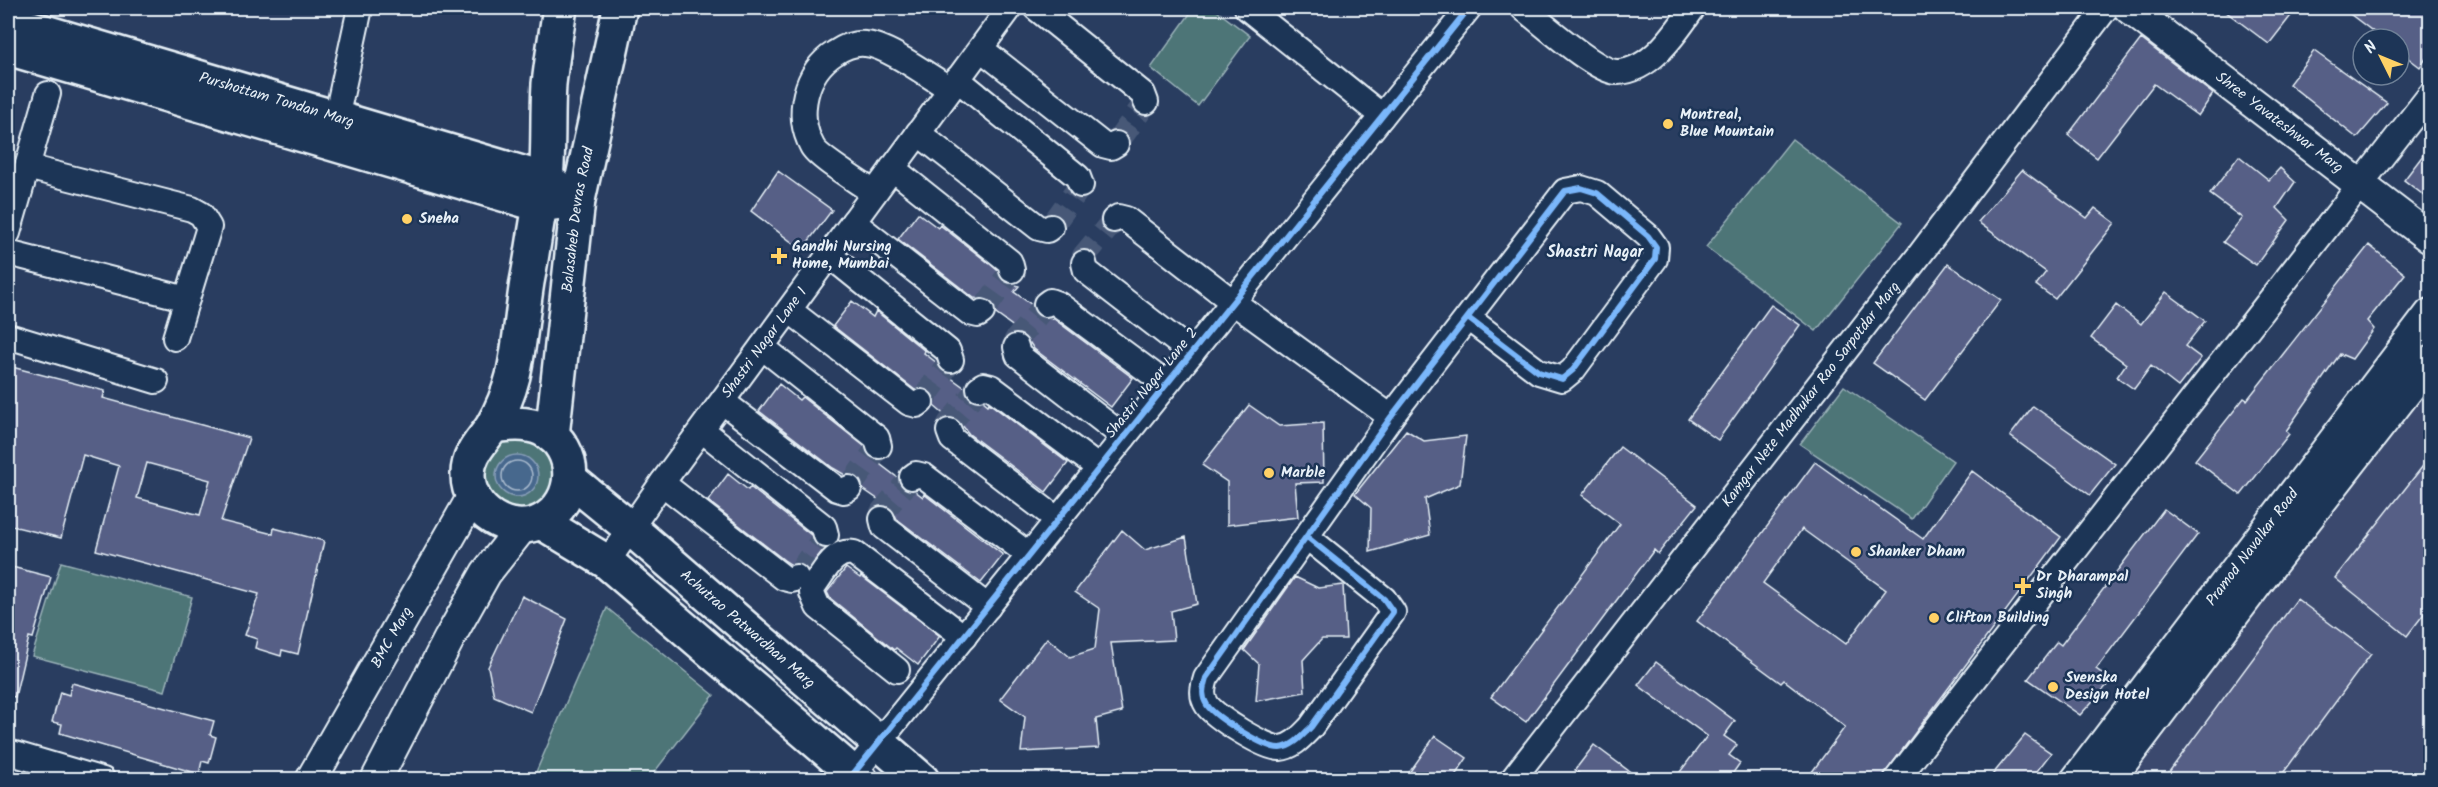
<svg xmlns="http://www.w3.org/2000/svg" width="2438" height="787" font-family="Kalam,sans-serif">
<style>
.built{fill:#3b4a6e}
.green{fill:#4d7477;stroke:#9ab2b8;stroke-width:1.5}
.water{fill:#47678d;stroke:#879eb8;stroke-width:1.5}
.lines{fill:none;stroke-linecap:round;stroke-linejoin:round}
.shore{stroke:#a8bacd;stroke-width:1.5}
.building{fill:#575f86;stroke:#e8f1f8;stroke-width:1.5;fill-rule:evenodd}
.minor-tunnel{stroke:#465877;stroke-width:24;stroke-dasharray:24 12;stroke-linecap:butt}
.minor-casing{stroke:#e8f1f8;stroke-width:28}
.tertiary-casing{stroke:#e8f1f8;stroke-width:34}
.secondary-casing{stroke:#e8f1f8;stroke-width:38}
.minor{stroke:#1d3557;stroke-width:24}
.tertiary{stroke:#1d3557;stroke-width:30}
.secondary{stroke:#1d3557;stroke-width:33}
.cycleway-casing{stroke:#1d3557;stroke-width:10}
.cycleway{stroke:#7ab7fb;stroke-width:6}
.poi-dot{fill:#ffd166;stroke:#1d3557;stroke-width:2}
.labels{text-anchor:middle;dominant-baseline:central;stroke-width:5;stroke-linejoin:round;paint-order:stroke}
.street-label{font-size:15px;fill:#e8f1f8;stroke:#1d3557}
.poi-label{font-size:15px;font-weight:bold;fill:#e8f1f8;stroke:#1d3557;text-anchor:start}
.neighbourhood-label{font-size:16px;font-weight:bold;fill:#e8f1f8;stroke:#1d3557}
</style>
<rect width="100%" height="100%" fill="#293d60"/>
<filter id="ink" filterUnits="userSpaceOnUse"><feTurbulence type="fractalNoise" baseFrequency=".0167" numOctaves="2"/><feDisplacementMap in="SourceGraphic" scale="12" xChannelSelector="R" yChannelSelector="G"/><feConvolveMatrix kernelMatrix="1 2 1 2 8 2 1 2 1" color-interpolation-filters="sRGB"/></filter>
<g filter="url(#ink)">
<path class="built" d="M2430,377V779H2127Z"/>
<path class="green" d="M1194,8H1213L1250,36L1198,106L1151,68Z
M1792,139L1902,223L1816,331L1706,247Z
M1844,386L1953,461L1912,519L1800,444Z
M511,438C567,439 571,506 514,513L485,493L481,468L494,446Z
M61,562L192,597L165,691L32,656Z
M607,608L714,695L649,779H533Z"/>
<path class="water" d="M496 476a21 21 0 1 1 42 0a21 21 0 1 1-42 0Z"/>
<g class="lines">
<path class="shore" d="M502 476a15 15 0 1 1 30 0a15 15 0 1 1-30 0Z"/>
</g>
<path class="building" d="M2221,8H2297L2269,44Z
M2342,8H2430V53L2420,67L2399,51V39H2383Z
M2141,39L2213,94L2198,116L2154,84L2097,158L2068,135Z
M2314,51L2387,103L2357,138L2289,84Z
M2430,146V200L2404,180Z
M2239,156L2269,180L2280,168L2295,182L2277,208L2289,220L2256,265L2223,242L2242,218L2210,194Z
M2022,170L2087,218L2095,208L2115,223L2055,299L2036,285L2046,272L1978,222Z
M778,171L832,210L802,250L751,211Z
M918,213L938,228L940,225L990,264L997,270L1002,280L1019,286L1014,292L1032,305L1034,312L1040,317L1054,319L1133,378L1111,407L1034,349L1026,337L1012,332L1015,328L996,314L994,304L988,299L974,298L898,239Z
M2369,245L2405,274L2367,321L2374,329L2352,359L2340,354L2286,431L2289,434L2241,495L2195,460L2244,398L2247,400Z
M1948,264L2001,300L1925,400L1873,363Z
M2166,292L2205,321L2185,346L2201,358L2178,387L2151,366L2134,389L2117,377L2126,364L2091,338L2116,305L2141,324Z
M852,301L873,317L876,311L925,351L924,353L937,363L942,371L952,375L950,377L965,388L967,396L973,401H983L988,405L989,403L1068,463L1046,492L969,434L958,420L947,417L934,406L933,394L927,389L915,390L833,326Z
M1771,305L1800,325L1718,440L1688,419Z
M8,366L105,391L103,398L249,438L221,521L273,534L274,528L324,541L298,654L282,650L281,656L255,648L257,639L245,635L259,594L96,550L119,466L83,455L61,538L8,525ZM147,463L210,480L200,515L137,498Z
M779,384L799,400L802,397L864,446L868,455L898,478L900,485L906,490L915,491L923,497L924,494L1003,555L981,583L897,519L892,509L863,489L861,481L856,476L845,475L833,468L759,411Z
M1249,405L1279,426L1323,423L1324,482L1295,483L1298,517L1227,525V482L1202,465Z
M2033,406L2115,464L2090,495L2010,436Z
M1406,430L1424,441L1466,436L1460,484L1425,499L1430,535L1370,552L1371,508L1355,494Z
M1620,447L1697,505L1658,554L1654,550L1526,722L1491,697L1620,524L1582,495Z
M2430,457V606L2407,636L2335,578Z
M1815,462L1923,539L1972,471L2061,537L1880,780H1806L1845,727L1784,680L1781,683L1697,621ZM1802,529L1886,590L1846,644L1763,583Z
M728,474L748,490L750,487L811,535L816,545L824,549L808,569L801,564H790L784,560L708,501Z
M2164,509L2198,534L2096,669L2112,680L2080,715L2028,679L2057,642L2061,645Z
M1122,530L1145,550L1186,537L1197,604L1171,611L1174,640L1111,643L1122,712L1096,719L1099,748L1021,752L1025,717L1000,699L1047,638L1070,657L1095,649L1100,609L1075,592Z
M8,566L51,577L33,638L29,637L15,697L8,696Z
M846,568L860,578L861,576L940,636L918,665L896,648L894,650L830,598L827,592Z
M1295,577L1318,588L1343,585L1346,639H1322L1303,660L1305,692L1256,701L1259,664L1244,650Z
M522,596L567,619L531,712L494,696L488,667Z
M2297,599L2371,654L2278,780H2163Z
M1656,662L1735,721L1724,736L1737,745L1729,755L1740,763L1728,780H1674L1707,736L1638,685Z
M72,683L214,721L210,735L216,737L209,763L202,761L199,774L60,733L62,724L52,722L60,692L69,695Z
M2025,735L2051,753L2030,780H1988Z
M1435,736L1467,758L1452,780H1404Z
M1594,745L1641,780H1587L1575,770Z"/>
<g class="lines">
<path class="minor-tunnel" d="M1116,144L1146,102
M1051,227L1081,185
M1084,263V256L1114,220
M982,312L1012,270
M1016,347V340L1046,304
M921,402L951,360
M949,431V424L979,388
M849,488L879,446
M882,519V512L912,477
M796,577L826,535"/>
<g class="minor-casing">
<g id="minor">
<path d="M1036,8L1143,94L1146,102"/>
<path d="M1247,8L1382,116"/>
<path d="M1523,8C1541,22 1597,73 1618,72C1651,71 1677,31 1693,8"/>
<path d="M981,49L1103,145L1111,147L1116,144"/>
<path d="M957,79L1078,177L1081,185"/>
<path d="M336,119L360,8"/>
<path d="M918,133L1039,228L1047,230L1051,227"/>
<path d="M27,167L192,209L201,214L209,227L175,338"/>
<path d="M892,168L1010,262L1012,270"/>
<path d="M874,193C862,184 817,157 812,146C795,114 805,72 835,53C844,47 854,43 865,44C887,45 930,77 950,89"/>
<path d="M1114,220L1118,217L1126,219L1233,302L1391,417"/>
<path d="M853,222L970,313L978,315L982,312"/>
<path d="M8,233L48,94"/>
<path d="M8,253L187,299"/>
<path d="M829,255L948,351L951,360"/>
<path d="M1084,263L1086,271L1192,353"/>
<path d="M1046,304L1050,301L1058,304L1166,384"/>
<path d="M789,310L909,403L917,405L921,402"/>
<path d="M8,336L156,381"/>
<path d="M762,347L877,438L879,446"/>
<path d="M1016,347L1018,355L1124,437"/>
<path d="M979,388L983,385L991,387L1099,468"/>
<path d="M723,402L837,489L844,491L849,488"/>
<path d="M702,430L824,527L826,535"/>
<path d="M949,431L952,439L1058,520"/>
<path d="M912,477L916,474L924,476L1029,555"/>
<path d="M662,483L784,578L792,580L796,577"/>
<path d="M882,519L884,527L988,607"/>
<path d="M1307,537L1384,599L1393,612L1311,727C1302,736 1293,747 1280,748C1266,749 1215,717 1207,705C1201,696 1203,688 1206,678L1391,417L1565,191L1581,188L1597,193L1648,236L1656,247L1655,259L1573,370L1562,379L1539,372L1468,318"/>
<path id="s1" d="M607,562L662,483L1010,8"/>
<path d="M897,670L818,607L812,593V588C824,573 833,549 854,553L964,637"/>
<path d="M8,752L103,780"/>
<path d="M854,773L1469,8"/>
<path id="s2" d="M1512,780L1918,257L2106,8"/>
<path d="M1896,780L2430,95"/>
</g>
</g>
<g class="tertiary-casing">
<g id="tertiary">
<path id="s3" d="M2129,8L2430,238"/>
<path id="s4" d="M311,780L473,496"/>
<path d="M376,780L449,639L486,573L523,526"/>
<path id="s5" d="M2076,780L2430,314"/>
<path d="M2109,780L2272,564L2430,361"/>
</g>
</g>
<g class="secondary-casing">
<g id="secondary">
<path id="s6" d="M8,21L546,180L578,200"/>
<path d="M8,48L540,205L562,202"/>
<path d="M493,426C509,424 526,422 542,429C580,448 578,502 542,521C510,538 467,511 468,474C468,454 482,442 492,427C500,413 509,392 513,376C520,346 522,313 527,282C532,257 535,231 540,206C542,197 545,188 546,179C549,148 547,116 549,84C552,59 556,33 560,8"/>
<path id="s7" d="M552,436L578,200L620,8"/>
<path id="s8" d="M571,480L630,528L922,780"/>
<path d="M541,522L607,562L861,780"/>
</g>
</g>
<use href="#minor" class="minor"/>
<use href="#tertiary" class="tertiary"/>
<use href="#secondary" class="secondary"/>
<g class="cycleway-casing">
<path id="cycleway" d="M1307,537L1384,599L1393,612L1311,727C1302,736 1293,747 1280,748C1266,749 1215,717 1207,705C1201,696 1203,688 1206,678L1391,417L1565,191L1581,188L1597,193L1648,236L1656,247L1655,259L1573,370L1562,379L1539,372L1468,318
M854,773L1469,8"/>
</g>
<use href="#cycleway" class="cycleway"/>
</g>
</g>
<g class="poi-dot">
<circle cx="1668" cy="124" r="6"/>
<circle cx="407" cy="219" r="6"/>
<path d="M776 247h6v6h6v6h-6v6h-6v-6h-6v-6h6z"/>
<circle cx="1269" cy="473" r="6"/>
<circle cx="1856" cy="552" r="6"/>
<path d="M2020 577h6v6h6v6h-6v6h-6v-6h-6v-6h6z"/>
<circle cx="1934" cy="618" r="6"/>
<circle cx="2053" cy="687" r="6"/>
</g>
<g class="labels">
<g class="street-label">
<text stroke="none"><textPath href="#s6" startOffset="280">Purshottam Tondan Marg</textPath></text>
<text stroke="none"><textPath href="#s3" startOffset="189">Shree Yavateshwar Marg</textPath></text>
<text stroke="none"><textPath href="#s7" startOffset="218">Balasaheb Devras Road</textPath></text>
<text stroke="none"><textPath href="#s1" startOffset="270">Shastri Nagar Lane 1</textPath></text>
<text transform="translate(1152 383) rotate(-51)">Shastri Nagar Lane 2</text>
<text stroke="none"><textPath href="#s2" startOffset="488">Kamgar Nete Madhukar Rao Sarpotdar Marg</textPath></text>
<text stroke="none"><textPath href="#s5" startOffset="292">Pramod Navalkar Road</textPath></text>
<text stroke="none"><textPath href="#s8" startOffset="231">Achutrao Patwardhan Marg</textPath></text>
<text stroke="none"><textPath href="#s4" startOffset="164">BMC Marg</textPath></text>
</g>
<g class="poi-label">
<text x="1680" y="115">Montreal,<tspan x="1680" dy="17">Blue Mountain</tspan></text>
<text x="419" y="219">Sneha</text>
<text x="792" y="247">Gandhi Nursing<tspan x="792" dy="17">Home, Mumbai</tspan></text>
<text x="1281" y="473">Marble</text>
<text x="1868" y="552">Shanker Dham</text>
<text x="2036" y="577">Dr Dharampal<tspan x="2036" dy="17">Singh</tspan></text>
<text x="1946" y="618">Clifton Building</text>
<text x="2065" y="678">Svenska<tspan x="2065" dy="17">Design Hotel</tspan></text>
</g>
<g class="neighbourhood-label">
<text x="1595" y="252">Shastri Nagar</text>
</g>
</g>
<rect width="2438" height="787" fill="none" stroke="#1d3557" stroke-width="30"/>
<rect x="15" y="15" width="2408" height="757" fill="none" stroke="#e8f1f8" stroke-width="2" filter="url(#ink)"/>
<g transform="translate(2381 57) rotate(313)"><circle r="28" fill="#1d3557" stroke="#6e8097" stroke-width="1.5"/>
<path d="M0-4.5L10 22L0 15L-10 22Z" fill="#ffd166"/>
<text y="-9" font-size="16" font-weight="bold" text-anchor="middle" fill="#e8f1f8">N</text>
</g>
</svg>
